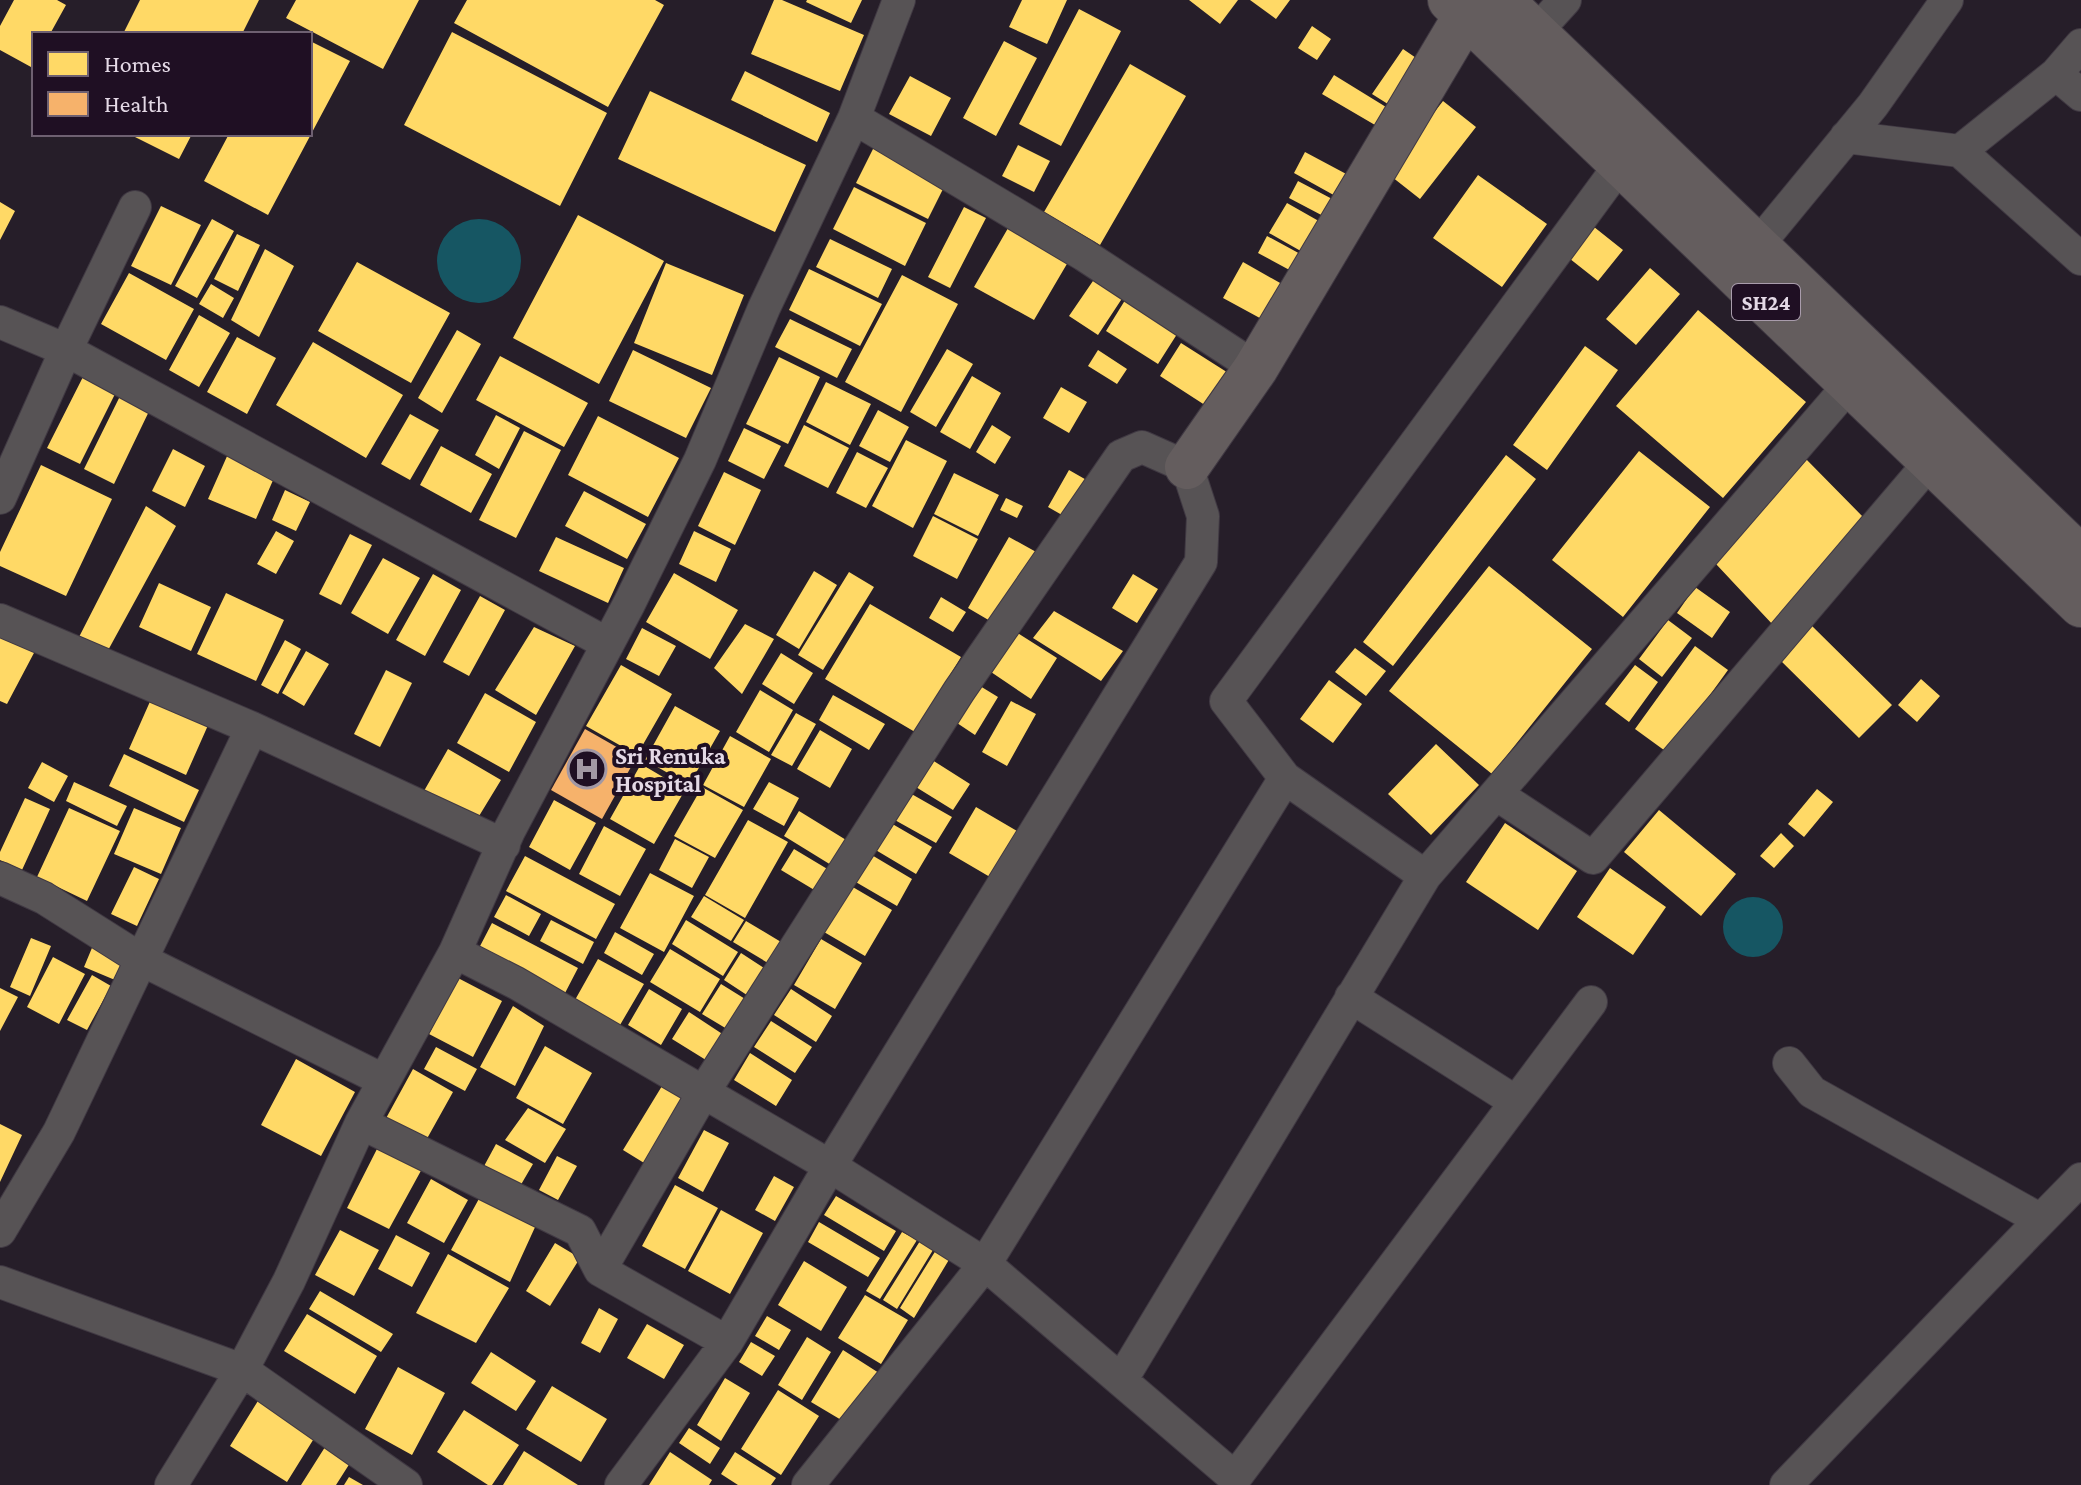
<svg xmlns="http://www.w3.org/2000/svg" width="2081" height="1485" font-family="'Crimson Pro',serif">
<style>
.water{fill:#165663}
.homes{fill:#ffd966}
.health{fill:#f6b26b}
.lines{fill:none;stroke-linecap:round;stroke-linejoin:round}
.minor-casing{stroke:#403943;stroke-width:34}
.primary-casing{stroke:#403943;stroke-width:46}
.minor{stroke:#575355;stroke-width:32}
.primary{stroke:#645d5e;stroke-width:44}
.labels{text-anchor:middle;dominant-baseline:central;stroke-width:8;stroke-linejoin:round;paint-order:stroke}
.shield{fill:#1f0f23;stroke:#a99cac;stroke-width:2}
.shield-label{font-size:22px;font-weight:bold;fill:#e4d9e6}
.poi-label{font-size:24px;font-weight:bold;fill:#e4d9e6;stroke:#1f0f23;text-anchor:start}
</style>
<rect width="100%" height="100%" fill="#261e29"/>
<path class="water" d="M437 261a42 42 0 1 1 84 0a42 42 0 1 1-84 0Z
M1723 927a30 30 0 1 1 60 0a30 30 0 1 1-60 0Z"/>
<path class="homes" d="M14,0H57L66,5L50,34H34V62L31,67L0,50V26Z
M140,0H259L242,34H123Z
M296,0H419L383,69L286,18Z
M467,0H655L664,5L608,107L454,23Z
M774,0H782L864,35L840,91L751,54Z
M807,0H862L851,23L806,2Z
M1022,0H1067L1047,44L1009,27Z
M1189,0H1238L1220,24Z
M1250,0H1290L1276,19Z
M1079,9L1121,31L1061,146L1019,124Z
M1312,26L1331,39L1317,60L1298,48Z
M452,32L607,113L560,206L404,125Z
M310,41L350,61L268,215L204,181L229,134H310Z
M1004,41L1037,58L996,136L963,118Z
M1403,49L1422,62L1391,106L1372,94Z
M1130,64L1186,96L1100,245L1044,212Z
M745,71L830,113L817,142L731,100Z
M1334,75L1386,107L1375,125L1322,94Z
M910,76L951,98L931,136L889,114Z
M650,91L806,165L775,232L618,159Z
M1443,101L1476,127L1420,199L1387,173Z
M129,134H192L179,159Z
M877,141L949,177L928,219L856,183Z
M1018,145L1050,161L1034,192L1002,176Z
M1305,152L1350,176L1339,198L1294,173Z
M1478,175L1547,224L1502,287L1433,238Z
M1298,181L1336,201L1327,218L1289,198Z
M854,187L926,223L905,266L833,229Z
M0,202L15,211L0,240Z
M1287,203L1324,224L1306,254L1269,233Z
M161,206L201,225L171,285L131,266Z
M964,207L986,218L950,288L928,277Z
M578,215L664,261L599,384L513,338Z
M212,219L234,231L197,298L175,286Z
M1584,219L1623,250L1598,281L1560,251Z
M1011,223L1071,257L1034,320L974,287Z
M237,234L260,245L238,291L214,279Z
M1267,236L1304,256L1295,273L1258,253Z
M830,239L892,269L878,298L816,267Z
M265,249L294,266L259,337L231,320Z
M357,262L450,313L411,383L318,331Z
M1243,262L1289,288L1269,323L1223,298Z
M666,263L744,295L712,375L634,343Z
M1650,268L1680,294L1636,345L1606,319Z
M809,269L882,304L860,346L789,310Z
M129,273L194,309L166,360L101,324Z
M902,275L958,304L901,412L845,382Z
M1095,278L1123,297L1098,335L1069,316Z
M211,284L234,298L223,318L199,304Z
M1127,297L1179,331L1158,364L1106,331Z
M1698,310L1806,402L1723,498L1616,406Z
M199,315L230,333L199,387L169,370Z
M790,319L852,349L837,378L775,347Z
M457,330L481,344L442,413L418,398Z
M237,337L276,358L247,414L207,392Z
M313,342L403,395L366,458L276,405Z
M1181,343L1233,376L1211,409L1160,376Z
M1585,346L1618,370L1547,470L1513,445Z
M947,349L973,364L936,427L910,412Z
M633,350L711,388L686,438L609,401Z
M1098,350L1127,369L1117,384L1088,366Z
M500,356L588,403L564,447L476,400Z
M779,357L820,377L788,444L746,424Z
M87,369L119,386L80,464L47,448Z
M972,376L1001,393L970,449L940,432Z
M826,382L871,404L850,445L806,422Z
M1061,387L1087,402L1069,433L1043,418Z
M124,388L153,403L114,484L84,469Z
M878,410L909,427L890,462L859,446Z
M410,414L439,430L410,480L381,464Z
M496,415L520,428L499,469L475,455Z
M598,416L679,458L648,517L568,475Z
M804,425L849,448L828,488L784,466Z
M992,425L1011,437L995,464L976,452Z
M744,428L781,446L764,479L728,461Z
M524,431L561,450L516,538L479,520Z
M906,440L947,461L913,528L872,506Z
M441,446L492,474L471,513L420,485Z
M173,449L205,466L185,507L152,491Z
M1639,451L1710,507L1623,617L1552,560Z
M857,452L888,468L866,508L836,493Z
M228,454L274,478L256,519L208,499Z
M1506,455L1536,479L1393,666L1363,642Z
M1805,458L1866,520L1774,626L1716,564Z
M41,465L112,499L66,596L0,566V552Z
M1069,470L1090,482L1069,519L1048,507Z
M724,472L761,490L735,545L698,526Z
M954,473L999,495L978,536L934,514Z
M285,490L310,502L296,531L272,520Z
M584,491L646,524L627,559L565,526Z
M1006,498L1023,506L1017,518L1000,510Z
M146,506L176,526L106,654L78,639Z
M933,516L978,539L957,579L913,556Z
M276,531L294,541L276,574L257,564Z
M694,531L731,549L716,582L679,564Z
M350,534L372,545L341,605L319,594Z
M556,537L624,568L608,603L539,571Z
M1009,537L1038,553L997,625L968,608Z
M383,558L420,578L388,634L351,613Z
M1489,566L1592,649L1492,774L1389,691Z
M814,571L837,585L799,649L776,635Z
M849,572L874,587L823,670L798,655Z
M674,573L738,610L710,659L646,622Z
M433,574L461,590L425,656L396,640Z
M1133,574L1158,589L1137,623L1112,608Z
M159,583L211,607L191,651L139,627Z
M1695,587L1730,612L1712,638L1677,613Z
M226,593L284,620L256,681L197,654Z
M480,596L505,610L469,676L443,662Z
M941,597L966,612L953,632L929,618Z
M870,604L961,657L915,732L825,679Z
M1054,611L1123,651L1101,681L1033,638Z
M1668,620L1692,638L1662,677L1639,659Z
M745,624L774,639L742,694L714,668Z
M1811,625L1892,705L1859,738L1779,659Z
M534,627L575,646L536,715L495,690Z
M642,628L676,646L659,676L626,659Z
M0,632L35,651L7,704L0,701Z
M1016,632L1057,658L1031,699L991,672Z
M285,640L301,649L278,694L261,685Z
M1695,646L1728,670L1668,753L1635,729Z
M1355,648L1386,671L1366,696L1335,672Z
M306,651L329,664L304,706L282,693Z
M781,653L813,673L794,704L762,684Z
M621,665L672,694L637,755L586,726Z
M1635,665L1658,682L1629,722L1605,704Z
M386,670L412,683L380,747L354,734Z
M1921,679L1940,696L1917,722L1898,705Z
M1329,680L1362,704L1333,743L1300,719Z
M980,686L998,697L975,735L957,723Z
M760,690L793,710L769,752L736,732Z
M485,693L536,722L509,772L457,743Z
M833,695L885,724L869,750L819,720Z
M152,697L209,723L186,775L129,749Z
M1011,701L1036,714L1007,766L982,752Z
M675,706L720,731L689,785L645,760Z
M796,713L816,724L792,766L771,755Z
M820,730L852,749L830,788L797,769Z
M730,736L771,759L744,807L703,785Z
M1436,744L1479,785L1431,835L1388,794Z
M448,749L501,780L476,821L424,791Z
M124,754L199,790L184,822L109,786Z
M929,758L970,784L953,810L911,784Z
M42,762L68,776L54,802L28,788Z
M641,764L685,790L654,844L610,819Z
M74,782L127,806L117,826L66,801Z
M769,782L799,798L784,826L753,809Z
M702,787L743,810L715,858L674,836Z
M1817,789L1833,802L1804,837L1788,824Z
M908,792L952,817L936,843L893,819Z
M25,798L50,809L22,870L0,860V852Z
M554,800L596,823L570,870L529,847Z
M976,807L1017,831L990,877L949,853Z
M69,808L120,831L87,901L37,877Z
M134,808L181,828L161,874L114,854Z
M1659,810L1736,874L1701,916L1624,852Z
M799,811L851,843L836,868L784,836Z
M748,820L788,842L745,918L705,895Z
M889,822L932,847L916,874L874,849Z
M1505,823L1577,871L1538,930L1466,882Z
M604,826L646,849L620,896L579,874Z
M1781,833L1794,846L1774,868L1760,856Z
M675,839L709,857L692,888L659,870Z
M794,849L834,873L821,894L781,870Z
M870,854L912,879L897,906L854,881Z
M525,856L615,904L596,939L506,891Z
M134,867L159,879L137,926L111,914Z
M1610,868L1666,907L1633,955L1577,917Z
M650,873L694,896L664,952L620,928Z
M851,886L892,910L865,956L824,932Z
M506,895L541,914L529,936L494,917Z
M704,896L744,920L731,941L691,917Z
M551,920L594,942L583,964L540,941Z
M686,920L738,952L723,976L672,944Z
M746,921L786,945L773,966L733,942Z
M492,923L578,968L564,995L478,950Z
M615,932L654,954L642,975L604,953Z
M31,938L51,946L30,996L10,987Z
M821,939L862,963L835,1009L794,985Z
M94,943L125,956L115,980L84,967Z
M670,949L720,979L700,1012L650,982Z
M741,953L770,972L753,999L724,980Z
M53,957L85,974L59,1024L27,1007Z
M598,959L644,984L620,1025L575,1000Z
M92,975L111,986L87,1030L67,1020Z
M458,978L502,1001L473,1057L429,1034Z
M721,984L750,1002L732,1032L702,1014Z
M0,988L18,997L0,1031Z
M649,989L682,1009L661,1045L628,1025Z
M791,989L832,1016L816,1042L774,1015Z
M513,1006L544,1026L515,1086L480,1067Z
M689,1012L730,1039L714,1065L672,1039Z
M771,1021L812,1047L795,1073L754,1047Z
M545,1046L592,1073L563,1124L516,1098Z
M436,1047L477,1069L465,1091L424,1069Z
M750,1053L792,1080L776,1106L734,1080Z
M296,1059L355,1092L321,1156L261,1125Z
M413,1069L453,1092L424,1144L384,1122Z
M662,1086L688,1102L649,1166L623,1150Z
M528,1108L566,1129L545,1163L505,1140Z
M0,1124L22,1135L0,1182Z
M704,1130L729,1143L703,1192L678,1178Z
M496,1144L533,1164L519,1188L483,1168Z
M377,1149L423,1167L389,1229L347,1208Z
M557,1156L577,1166L558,1200L539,1190Z
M774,1176L794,1187L775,1221L755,1210Z
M431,1179L468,1200L444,1243L407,1223Z
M675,1185L718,1208L685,1269L642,1246Z
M481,1195L536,1225L510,1282L451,1250Z
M836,1196L896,1231L884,1251L824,1215Z
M721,1210L763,1233L730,1294L688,1271Z
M819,1222L880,1258L868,1277L808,1242Z
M340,1230L379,1250L354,1296L315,1275Z
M902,1232L917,1240L880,1299L866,1291Z
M396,1235L430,1253L412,1287L378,1269Z
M920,1241L933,1250L897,1309L883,1300Z
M555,1243L580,1258L550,1306L526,1291Z
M936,1250L950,1258L914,1318L900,1308Z
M448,1254L509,1288L476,1343L416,1313Z
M804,1261L847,1287L821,1331L778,1305Z
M320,1291L393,1334L381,1352L309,1309Z
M865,1295L908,1320L881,1364L838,1338Z
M599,1308L618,1319L600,1353L581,1343Z
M307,1314L377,1356L355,1394L284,1351Z
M767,1316L791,1330L779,1350L755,1336Z
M647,1324L684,1345L664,1379L627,1358Z
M807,1337L831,1352L802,1400L778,1385Z
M751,1342L775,1356L762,1376L739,1362Z
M843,1350L879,1373L848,1424L811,1402Z
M491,1352L536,1381L516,1411L471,1383Z
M398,1367L445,1393L412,1455L365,1429Z
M725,1378L750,1393L721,1441L697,1425Z
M552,1386L607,1419L581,1462L526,1429Z
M778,1390L819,1416L781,1475L741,1449Z
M261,1396L318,1432L287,1482L230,1446Z
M464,1410L519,1445L492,1485H488L437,1452Z
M689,1428L720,1448L710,1464L679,1443Z
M332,1436L357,1452L336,1485H301Z
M524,1451L578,1485H503Z
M670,1452L712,1480L709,1485H649Z
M735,1452L776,1478L771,1485H738L721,1474Z
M349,1477L363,1485H344Z"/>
<path class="health" d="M585,729L636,758L602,819L551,790Z"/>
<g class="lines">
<g class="minor-casing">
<path id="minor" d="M1535,33L1565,0
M2056,74L2081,95
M854,118L1084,255L1256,368
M1846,137L1960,151L2056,74L2081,45
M1960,151L2081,259
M1757,246L1873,105L1947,0
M0,322L66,350L608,644
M0,498L66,350L135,207
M0,620L252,728
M1496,794L1593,858L1931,461
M1425,876L1285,778L1226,701L1620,165
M0,878L44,898L142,960L383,1080
M455,952L516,983L830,1166L985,1264L1235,1478L1591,1002
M1351,997L1516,1102
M361,1123L580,1231L600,1270L727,1342
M0,1231L59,1132L252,728L504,845
M2030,1231L2081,1179
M600,1270L703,1093L959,691L1121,456L1142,447L1187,467L1203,516L1201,562L830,1166L727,1342L621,1485
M0,1282L242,1370L406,1485
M1122,1379L1425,876L1851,383
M171,1485L242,1370L289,1281L361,1123L455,952L509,831L629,604L700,460L764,308L854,118L899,0
M808,1485L985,1264L1285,778
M1786,1485L2030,1231L2032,1215L1812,1092L1789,1063"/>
</g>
<g class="primary-casing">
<path id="primary" d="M1450,0L2081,605
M1501,0L2081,558
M1187,467L1256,368L1466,15L1480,0"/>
</g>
<use href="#minor" class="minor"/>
<use href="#primary" class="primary"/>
</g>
<defs>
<g id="hospital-ring" transform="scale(2)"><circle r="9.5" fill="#1f0f23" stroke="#a298a4" stroke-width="1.5"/><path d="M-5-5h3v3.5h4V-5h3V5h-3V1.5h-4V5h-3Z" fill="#a298a4"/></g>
</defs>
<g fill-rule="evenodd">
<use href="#hospital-ring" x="587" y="769"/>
</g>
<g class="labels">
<rect class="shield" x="1732" y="284" width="68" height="36" rx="6"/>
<g class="shield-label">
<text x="1766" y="302">SH24</text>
</g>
<g class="poi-label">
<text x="615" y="755">Sri Renuka<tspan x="615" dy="28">Hospital</tspan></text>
</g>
</g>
<rect x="32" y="32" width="280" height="104" fill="#1f0f23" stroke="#6e6071" stroke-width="2"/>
<rect x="48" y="52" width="40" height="24" fill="#ffd966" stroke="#6e6071" stroke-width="2"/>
<text x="104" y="72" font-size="24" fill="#e4d9e6">Homes</text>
<rect x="48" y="92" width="40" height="24" fill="#f6b26b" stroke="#6e6071" stroke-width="2"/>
<text x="104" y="112" font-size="24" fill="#e4d9e6">Health</text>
</svg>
